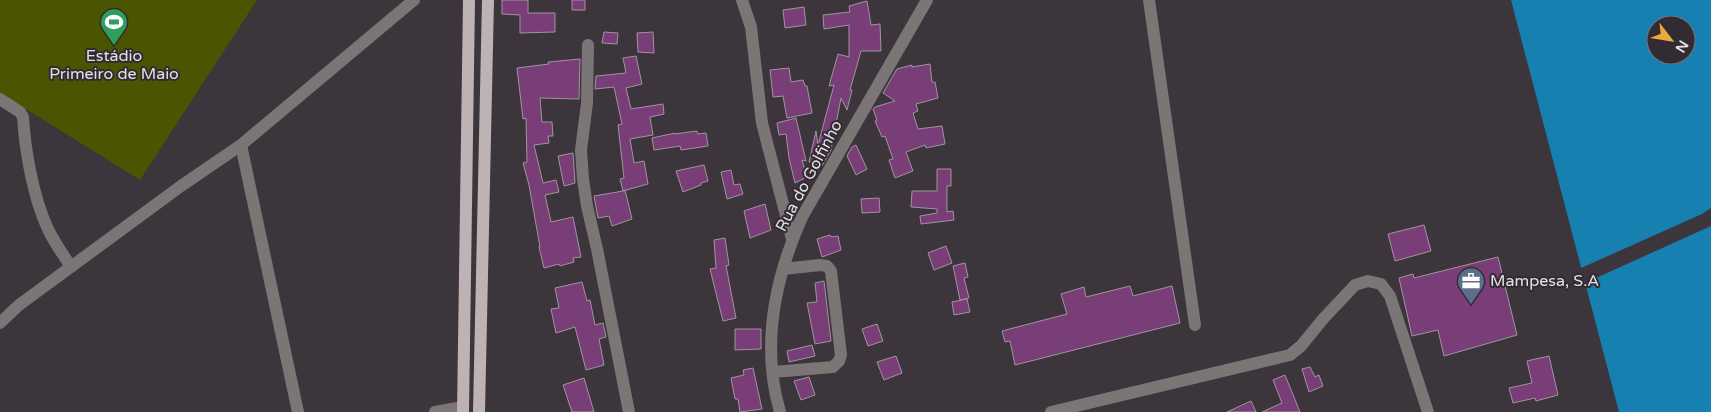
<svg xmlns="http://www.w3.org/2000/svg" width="1711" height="412" font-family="'Varela Round',sans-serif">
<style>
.green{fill:#4b5400}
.water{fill:#1681b0;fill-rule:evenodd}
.pier{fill:#3d353c}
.building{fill:#793d77;stroke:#9f969e}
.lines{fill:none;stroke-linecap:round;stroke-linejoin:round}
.minor{stroke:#7b7576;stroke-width:12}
.major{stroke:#beb2b4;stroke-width:12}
.labels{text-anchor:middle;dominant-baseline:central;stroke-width:4;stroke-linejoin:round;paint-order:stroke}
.poi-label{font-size:16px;fill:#e5e0e5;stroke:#322b32}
.street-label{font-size:16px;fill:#e5e0e5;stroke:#322b32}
</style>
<rect width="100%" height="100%" fill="#3d353c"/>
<path class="green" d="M0,0H257L140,180L0,93Z"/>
<path class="water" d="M1511,0H1711V412H1619ZM1656,25H1686V55H1656Z"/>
<path class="pier" d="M1711,208V226L1585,283L1581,268L1702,214Z"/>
<path class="building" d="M502,0H528V13H555V32L520,33V15L502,14Z
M572,0H585V10H572Z
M867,1L871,25L880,24L881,51H861L850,90H852L847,110L841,98L831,150L822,166L809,162L816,131L818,145L834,85L829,86L838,54L849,57V25L824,29L823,15L850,12L849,6Z
M804,7L806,25L785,28L783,10Z
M604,32L618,33L617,44L602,43Z
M653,32L654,53L638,52L637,33Z
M636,56L642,84L626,88L631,109L663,104L664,114L650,117L653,135L630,139L634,163L644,161L648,184L623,191L625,190L632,219L612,226L609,216L598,218L594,196L623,191L620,179L624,178L618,125L622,124L614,87L595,89L596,76L626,73L623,58Z
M580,59L579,99L540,98L542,122H552L553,136H548L549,143L534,145L543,183L556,180L559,192L545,195L551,222L573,217L581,257L573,258L574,262L560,266L559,264L544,268L539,247H540L529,185L523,163L527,162L526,118L523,119L517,68L549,64L548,62Z
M930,64L932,82H935L938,98L916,104L918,111L913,113L918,129L942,126L945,144L926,148L925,145L906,152L913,171L895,178L889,160L893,159L885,136L882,137L875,121L877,120L873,109L875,107L895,101L883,93L897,69L912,65V67Z
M789,68L791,82L803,80L805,86H807L812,113L787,118L783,96L773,97L770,70Z
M796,118L806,161L802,160L807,177L795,183L789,158L786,134L779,135L777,123Z
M697,131L698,134L706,133L708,146L681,150L680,146L654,150L652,138L675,133V134Z
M856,145L867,169L856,175L847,156L852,147Z
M573,153L575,183L564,186L558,156Z
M704,165L708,181L701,183V185L683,192L676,171Z
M937,169H951V186H947V212L953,211L954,220L921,224L920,216L937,213V209L911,207L912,191H937Z
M731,170L734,185L740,184L743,194L727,199L721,172Z
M879,198L880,212L862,213L861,199Z
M765,204L771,230L750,238L744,211Z
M1424,225L1431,251L1395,261L1388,234Z
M830,235L831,237L838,236L841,250L822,257L817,239Z
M725,238L729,265L726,266L736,318L723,321L710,269L716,268L714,240Z
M946,246L952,263L934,270L928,253Z
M1498,257L1517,335L1444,356L1438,330L1412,336L1399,278L1413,274L1414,278Z
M965,263L968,277L964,278L969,298L960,300L953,266Z
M824,281L831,341L815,344L807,303L817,302L815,283Z
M582,282L587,301L590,300L595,325L603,323L606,337L599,339L604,365L586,370L575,327L556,333L551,309L559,308L555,288Z
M1130,286L1133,296L1172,286L1180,323L1015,365L1010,341L1005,342L1002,331L1067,314L1061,294L1084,287L1086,297Z
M967,299L970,312L954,315L952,302Z
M877,324L883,341L868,346L862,329Z
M735,329H761V349L735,350Z
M812,345L815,356L789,362L787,351Z
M896,356L902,373L884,380L877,362Z
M1549,356L1558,395L1536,401L1535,398L1513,403L1509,388L1532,383L1527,361Z
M1310,367L1315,377L1319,375L1323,386L1309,392L1302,369Z
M753,368L762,409L740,412L738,399H735L731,378L744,375L743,370Z
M1285,375L1300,412H1262L1282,403L1273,380Z
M809,377L815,395L801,400L794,381Z
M584,378L594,412H572L563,385Z
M1251,401L1256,412H1227Z"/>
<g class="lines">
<path class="minor" d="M742,0L751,27L762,123L792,239
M1149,0L1195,325
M588,45L587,103L581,150L583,179L587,206L597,249L629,412
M0,99L20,112L23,117C25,150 33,196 47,227C53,241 63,254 71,267
M241,145L298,412
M0,323L19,305L181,186L241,145L414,0
M773,372L833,367L839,361L841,355L831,271L827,266L820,265L783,269
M435,412L463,407
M780,412C761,347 775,278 802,217L927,0
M1051,412L1290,355L1301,346L1323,319L1355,285L1368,281L1381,284L1390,296L1428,412"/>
<path class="major" d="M463,412L469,0
M479,412L488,0"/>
</g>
<defs>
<g id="stadium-pin" transform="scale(1.4375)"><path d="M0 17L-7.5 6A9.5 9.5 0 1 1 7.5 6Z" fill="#2e9e5b" stroke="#322b32"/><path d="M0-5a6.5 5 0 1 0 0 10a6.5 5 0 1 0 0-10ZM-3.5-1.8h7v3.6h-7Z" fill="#fff"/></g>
<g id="office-pin" transform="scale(1.4375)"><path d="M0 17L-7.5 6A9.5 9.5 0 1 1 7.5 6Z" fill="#5c6f8a" stroke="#322b32"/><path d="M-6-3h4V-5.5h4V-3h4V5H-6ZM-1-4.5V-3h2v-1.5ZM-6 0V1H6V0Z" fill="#fff"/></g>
</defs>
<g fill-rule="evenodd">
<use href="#stadium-pin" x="114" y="22"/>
<use href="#office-pin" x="1471" y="281"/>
</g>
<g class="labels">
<g class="poi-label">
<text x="114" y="56">Estádio<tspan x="114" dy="18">Primeiro de Maio</tspan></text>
<text x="1490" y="281" text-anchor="start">Mampesa, S.A</text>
</g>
<g class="street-label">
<text transform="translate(809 176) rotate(-62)">Rua do Golfinho</text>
</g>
</g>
<g transform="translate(1671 40) rotate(121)"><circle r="24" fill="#322b32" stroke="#7a737a"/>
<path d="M0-4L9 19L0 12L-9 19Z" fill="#ebaa39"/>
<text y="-8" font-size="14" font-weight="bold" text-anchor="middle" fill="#e5e0e5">N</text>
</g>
</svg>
